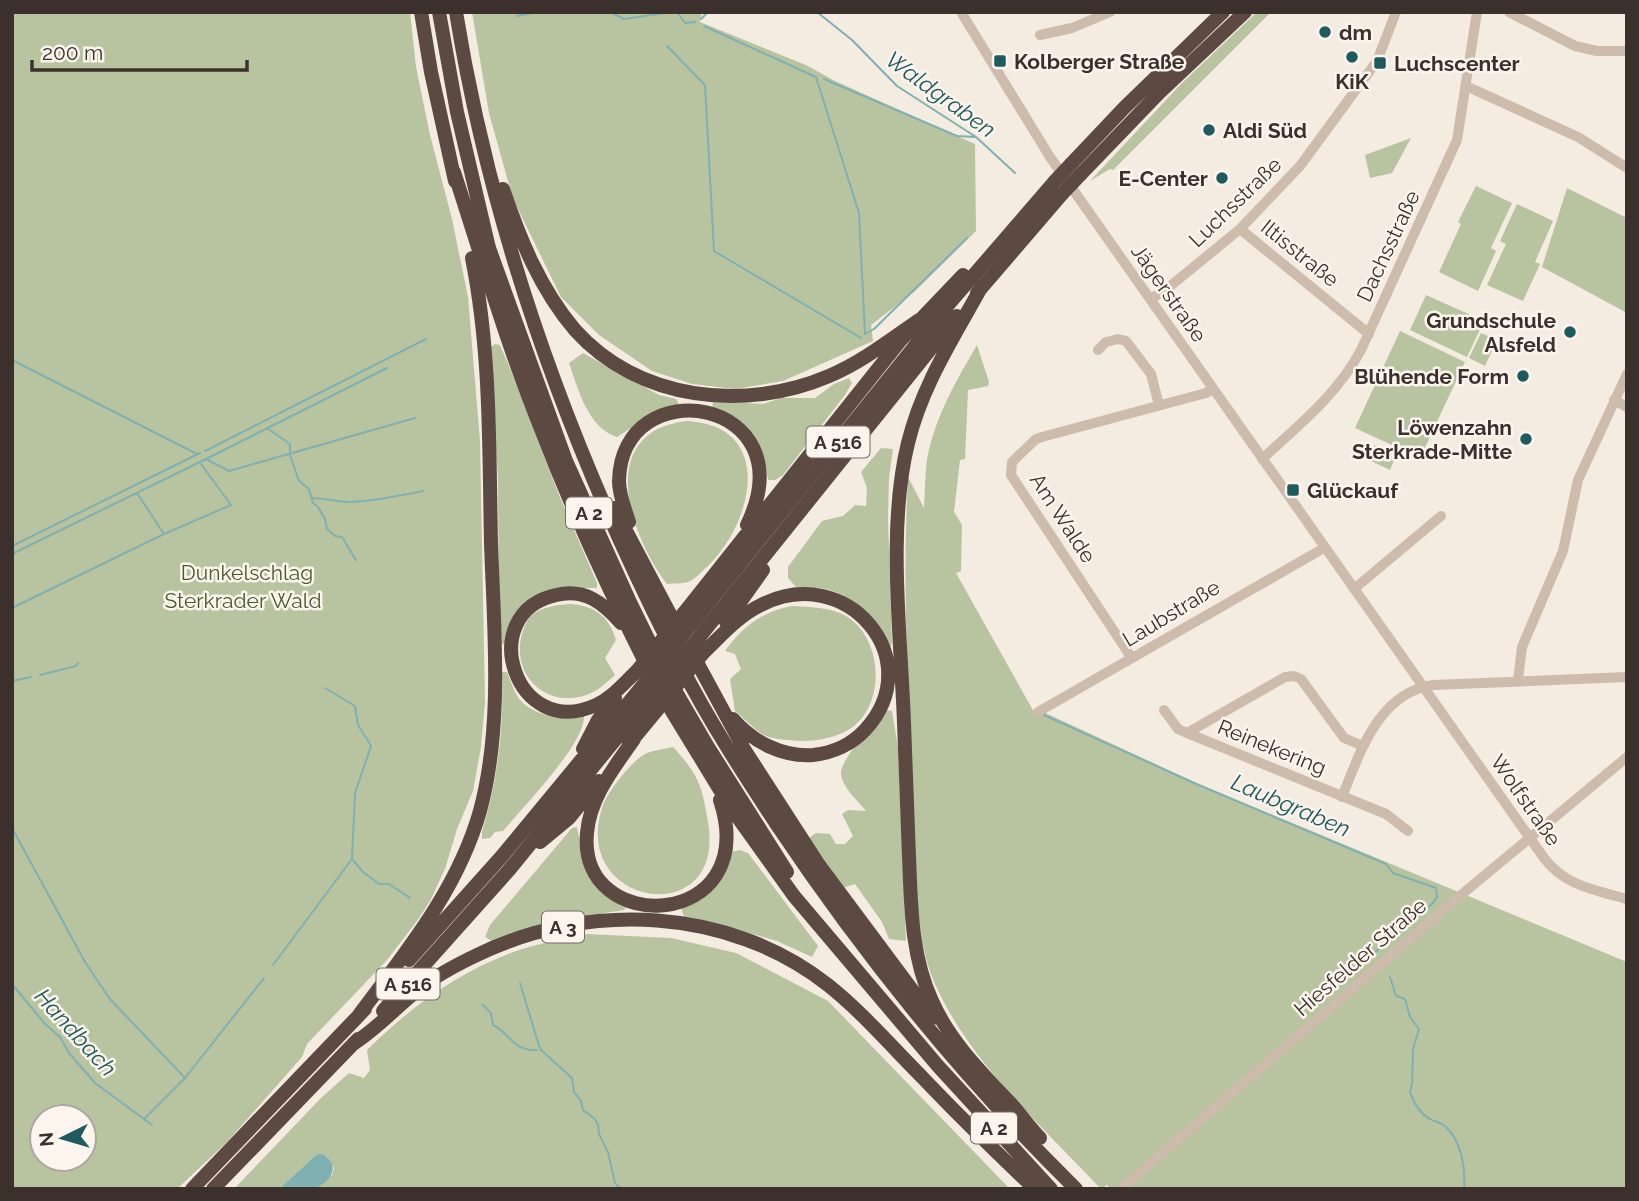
<svg xmlns="http://www.w3.org/2000/svg" width="1639" height="1201" font-family="Raleway,sans-serif">
<style>
.green{fill:#b8c4a0;fill-rule:evenodd}
.water{fill:#7fb0b2}
.lines{fill:none;stroke-linecap:round;stroke-linejoin:round}
.stream{stroke:#7fb0b2;stroke-width:2}
.minor{stroke:#cdbbac;stroke-width:10}
.highway{stroke:#5c4a42;stroke-width:14}
.highway-bridge{stroke:#5c4a42;stroke-width:14}
.poi-dot{fill:#1f5a5e;stroke:#fbf5ee;stroke-width:2.5}
.labels{text-anchor:middle;dominant-baseline:central;stroke-width:5;stroke-linejoin:round;paint-order:stroke}
.shield{fill:#fbf5ee;stroke:#756b66;stroke-width:2}
.shield-label{font-size:19px;font-weight:bold;fill:#3b302b}
.poi-label{font-size:21px;font-weight:bold;fill:#3b302b;stroke:#fbf5ee;text-anchor:start}
.street-label{font-size:21px;fill:#3b302b;stroke:#fbf5ee}
.park-label{font-size:21px;fill:#4a5a2e;stroke:#fbf5ee}
.water-label{font-size:23px;font-style:italic;fill:#1f5a5e;stroke:#fbf5ee}
</style>
<rect width="100%" height="100%" fill="#f4ebe1"/>
<path class="green" d="M12,12H410L416,67L430,135L452,219L468,297L480,441L485,702L481,747L473,791L457,829L445,869L430,901L417,921L387,960L307,1044L302,1057L227,1142L177,1189H12ZM42,1117H84V1159H42Z
M472,12H702L700,22L806,65L835,81L975,144L976,231L914,292L871,325L873,341L783,381L735,389L692,384L652,371L599,335L561,297L513,199L489,113Z
M1257,12H1271L1113,170L1110,169L1090,181L1181,84Z
M1411,138L1392,173L1370,178L1365,155Z
M1476,186L1512,203L1491,248L1496,251L1478,291L1439,272L1461,224L1458,222Z
M1567,188L1627,218V313L1542,267Z
M1517,204L1553,221L1535,262L1540,264L1523,301L1487,285L1506,244L1500,241Z
M1426,295L1484,321L1467,357L1410,330Z
M1400,331L1465,362L1420,458L1355,428Z
M1481,333L1497,340L1485,366L1469,358Z
M495,344L500,345L509,366L559,495L597,583V588H565L514,620L504,645L500,642L499,635L498,479L490,358L491,347Z
M977,345L989,382L988,386L968,390L965,459L960,460L954,512L962,525L961,571L956,573L1034,712L1039,710L1203,786L1627,962V1189H1111L1107,1185L1101,1189C1042,1126 971,1064 935,984C913,934 916,860 913,806C908,696 902,586 908,477L924,508C925,492 925,475 927,459C935,417 956,381 977,345Z
M583,353L659,395L676,399L679,404L651,415L617,437C588,428 578,389 569,363Z
M849,378L852,383L845,395L783,475L775,480H768C762,437 748,427 712,408L713,401L763,404L781,398H815L834,384Z
M686,421C775,425 754,520 709,565C703,570 696,579 688,582C682,584 673,583 667,584C639,548 602,463 654,431C664,425 675,423 686,421Z
M1374,445L1396,456L1390,470L1367,459Z
M881,448L893,449L889,478L888,519L892,643L889,649C879,623 855,595 826,589C817,587 806,588 797,588L788,578V567L822,521L843,516L855,505L866,506L867,488L861,472Z
M569,604C594,605 609,616 616,640L605,658L615,675C606,683 596,693 583,696C543,707 511,673 522,634C524,628 527,619 532,615C542,607 557,605 569,604Z
M792,606C808,607 825,607 840,613C883,631 889,706 848,730C835,738 816,741 801,741C789,740 775,740 764,735C753,729 744,718 735,711L730,679L741,669L735,654L725,651C742,627 763,611 792,606Z
M502,672H507C511,682 515,696 523,703C537,717 565,719 584,716C585,744 523,807 503,831L495,832L490,838L482,839V832C498,779 504,727 502,672Z
M885,710L892,711L898,748L906,941L889,939L882,922L855,884L843,888L809,838L816,833L830,834L836,844H845L853,836L842,814L848,810L866,811C858,801 842,787 841,774C839,761 875,722 885,710Z
M673,747C698,774 702,785 708,822C727,933 567,907 603,805C609,790 633,759 647,753C655,750 665,749 673,747Z
M577,827L583,859L613,899L626,907L624,910C579,917 535,924 492,941L485,937L490,925L572,828Z
M740,850L748,853L818,946L812,957L777,941L728,927L685,919L681,908L707,895L718,880L730,852Z
M587,934L671,938L736,953L828,1001L1010,1189H314L332,1175L334,1168L327,1157L316,1155L279,1189H234L321,1098L349,1073L364,1078L370,1070L367,1050C412,1006 459,971 519,950C541,943 565,939 587,934Z"/>
<path class="water" d="M322,1154C343,1165 330,1184 312,1189C303,1191 289,1189 279,1189L316,1155Z"/>
<g class="lines">
<path class="stream" d="M610,12L624,19L671,12
M677,12L685,23L695,22
M817,12L852,40L897,86L976,137L1015,173
M517,16L538,12
M701,19L708,12
M704,26L816,77L859,213L865,334L874,329L967,238
M667,46L705,85L714,251L861,338
M824,79L957,136L975,137
M12,360L197,454
M267,428L290,444V455L299,481L309,489L313,503L318,507L325,519L327,529L335,536L342,537L356,560
M205,451L426,339
M206,459L387,368
M137,493L164,534
M311,498C324,498 337,502 350,502C375,501 399,496 423,491
M12,546L200,453
M12,554L206,459L229,471L415,418
M12,608L164,534L231,505L201,464
M40,675L76,666L78,663
M12,681L31,677
M1044,715L1194,783L1386,864L1393,873L1436,888L1437,897L1432,904L1373,954
M12,828L85,962L109,998L185,1078
M352,859L363,872L379,884H389L410,898
M273,965L352,859L355,793L371,746L358,725L355,706L325,688
M1390,977L1396,996L1405,999L1410,1017L1419,1029L1413,1049L1412,1084L1410,1092C1414,1103 1419,1113 1430,1119C1435,1122 1440,1122 1445,1126C1461,1140 1466,1168 1464,1189
M520,983L540,1049L572,1078L574,1092L581,1101L583,1110L595,1119L598,1125L599,1134L608,1152L615,1183L621,1189
M12,984L45,1024L60,1037L69,1053L95,1083L152,1125
M482,1004L491,1013L493,1025C509,1032 512,1051 537,1050
M145,1118L185,1078L264,978"/>
<path class="minor" d="M961,12L1050,157L1544,858C1565,886 1595,890 1627,899
M1509,12L1575,46L1597,51H1627
M1040,35L1072,28L1110,12
M1466,86L1578,137L1627,168
M1240,229L1369,334
M1150,299L1163,292L1240,229L1300,166L1377,61L1396,12
M1098,350L1106,342L1118,339L1126,341L1151,374L1159,405
M1614,400L1627,407
M1262,459C1299,425 1337,395 1361,350L1457,140L1477,12
M1354,589L1441,516
M1131,657L1011,475L1012,462L1036,439L1042,437L1206,393L1212,389
M1518,680L1522,647L1563,551L1578,480L1627,374
M1164,710L1178,729L1187,733L1386,814L1408,831
M1038,712L1324,548
M1187,733L1285,677L1294,676L1301,679L1344,738L1363,746
M1342,797C1360,753 1378,693 1433,685L1627,677
M1121,1189L1461,895L1627,757"/>
<path class="highway" d="M421,12L431,72L455,181
M439,12L457,112L489,248L566,461L629,600L658,659
M456,12C492,234 569,445 670,645
M1071,164L1124,108L1223,12
M454,172C482,258 507,345 541,429C573,512 610,593 650,672
M1080,175L1159,93L1245,12
M503,189C520,239 540,289 575,330C639,401 745,412 829,376C862,362 890,340 919,320
M982,286C954,337 922,385 908,443C887,528 901,636 904,723C906,768 907,812 909,856C911,906 911,955 932,1001C950,1042 983,1074 1013,1106C1022,1116 1030,1128 1040,1138
M977,293L1062,194
M614,508L680,633
M629,522C625,509 619,495 619,481C621,368 809,397 747,525
M683,614L900,341L963,275
M726,622L763,570
M621,623C603,603 585,588 556,595C474,613 515,742 596,705C612,698 624,683 637,671
M690,626L948,305L1055,181
M697,640L957,316
M692,653L744,749L819,865L933,1018
M703,653C721,636 738,616 761,605C847,561 930,660 865,730C852,744 833,753 813,755C782,757 753,742 733,719
M681,666C709,721 743,773 777,825C864,955 964,1079 1076,1189
M669,680L708,747L787,872
M659,690L731,808L794,896L938,1066L1051,1189
M634,739C614,768 590,797 587,833C577,938 763,931 720,800
M629,744L657,710
M583,749L598,720L615,698
M540,842L569,818L599,781
M409,960L502,856L644,684
M383,1011L509,870L650,697
M359,1015C406,952 458,889 480,811C503,726 494,631 491,543C489,448 491,352 472,258
M353,1044C378,1028 395,1008 418,990C435,976 458,964 477,955C588,901 729,907 828,985C862,1012 891,1046 922,1077C958,1115 996,1152 1035,1189
M192,1189L365,1009
M213,1189L358,1039"/>
<path class="highway-bridge" d="M1055,181L1071,164
M1062,194L1080,175
M637,671L683,614
M644,684L690,626
M650,697L697,640
M657,710L703,653"/>
</g>
<g class="poi-dot">
<circle cx="1325" cy="32" r="7"/>
<circle cx="1352" cy="57" r="7"/>
<rect x="993" y="54" width="14" height="14" rx="3.5"/>
<rect x="1373" y="56" width="14" height="14" rx="3.5"/>
<circle cx="1209" cy="130" r="7"/>
<circle cx="1222" cy="178" r="7"/>
<circle cx="1570" cy="332" r="7"/>
<circle cx="1523" cy="376" r="7"/>
<circle cx="1526" cy="439" r="7"/>
<rect x="1286" y="483" width="14" height="14" rx="3.5"/>
</g>
<g class="labels">
<g class="shield">
<rect x="806.5" y="426.5" width="63" height="31" rx="5"/>
<rect x="566" y="497.5" width="46" height="31" rx="5"/>
<rect x="542" y="911.5" width="42" height="31" rx="5"/>
<rect x="376.5" y="968.5" width="63" height="31" rx="5"/>
<rect x="971" y="1112.5" width="46" height="31" rx="5"/>
</g>
<g class="shield-label">
<text x="838" y="442">A 516</text>
<text x="589" y="513">A 2</text>
<text x="563" y="927">A 3</text>
<text x="408" y="984">A 516</text>
<text x="994" y="1128">A 2</text>
</g>
<g class="poi-label">
<text x="1339" y="32">dm</text>
<text x="1014" y="61">Kolberger Straße</text>
<text x="1394" y="63">Luchscenter</text>
<text x="1352" y="81" text-anchor="middle">KiK</text>
<text x="1223" y="130">Aldi Süd</text>
<text x="1208" y="178" text-anchor="end">E-Center</text>
<text x="1556" y="320" text-anchor="end">Grundschule<tspan x="1556" dy="24">Alsfeld</tspan></text>
<text x="1509" y="376" text-anchor="end">Blühende Form</text>
<text x="1512" y="427" text-anchor="end">Löwenzahn<tspan x="1512" dy="24">Sterkrade-Mitte</tspan></text>
<text x="1307" y="490">Glückauf</text>
</g>
<g class="street-label">
<text transform="translate(1235 202) rotate(-44)">Luchsstraße</text>
<text transform="translate(1388 246) rotate(-65)">Dachsstraße</text>
<text transform="translate(1300 253) rotate(39)">Iltisstraße</text>
<text transform="translate(1169 293) rotate(55)">Jägerstraße</text>
<text transform="translate(1063 518) rotate(57)">Am Walde</text>
<text transform="translate(1171 613) rotate(-31)">Laubstraße</text>
<text transform="translate(1272 747) rotate(22)">Reinekering</text>
<text transform="translate(1526 800) rotate(55)">Wolfstraße</text>
<text transform="translate(1360 957) rotate(-41)">Hiesfelder Straße</text>
</g>
<g class="park-label">
<text x="247" y="572">Dunkelschlag</text>
<text x="243" y="600">Sterkrader Wald</text>
</g>
<g class="water-label">
<text transform="translate(941 94) rotate(36)">Waldgraben</text>
<text transform="translate(1291 805) rotate(23)">Laubgraben</text>
<text transform="translate(76 1032) rotate(48)">Handbach</text>
</g>
</g>
<rect width="1639" height="1201" fill="none" stroke="#3b302b" stroke-width="28"/>
<g transform="translate(63 1138) rotate(265)"><circle r="33" fill="#fbf5ee" stroke="#aea6a0" stroke-width="2"/>
<path d="M0-5L12 26L0 18L-12 26Z" fill="#1f5a5e"/>
<text y="-10" font-size="19" font-weight="bold" text-anchor="middle" fill="#3b302b">N</text>
</g>
<path d="M32 60v10h215v-10" fill="none" stroke="#3b302b" stroke-width="3.5"/>
<text x="42" y="60" font-size="21" fill="#3b302b" stroke="#fbf5ee" stroke-width="5" paint-order="stroke">200 m</text>
</svg>
